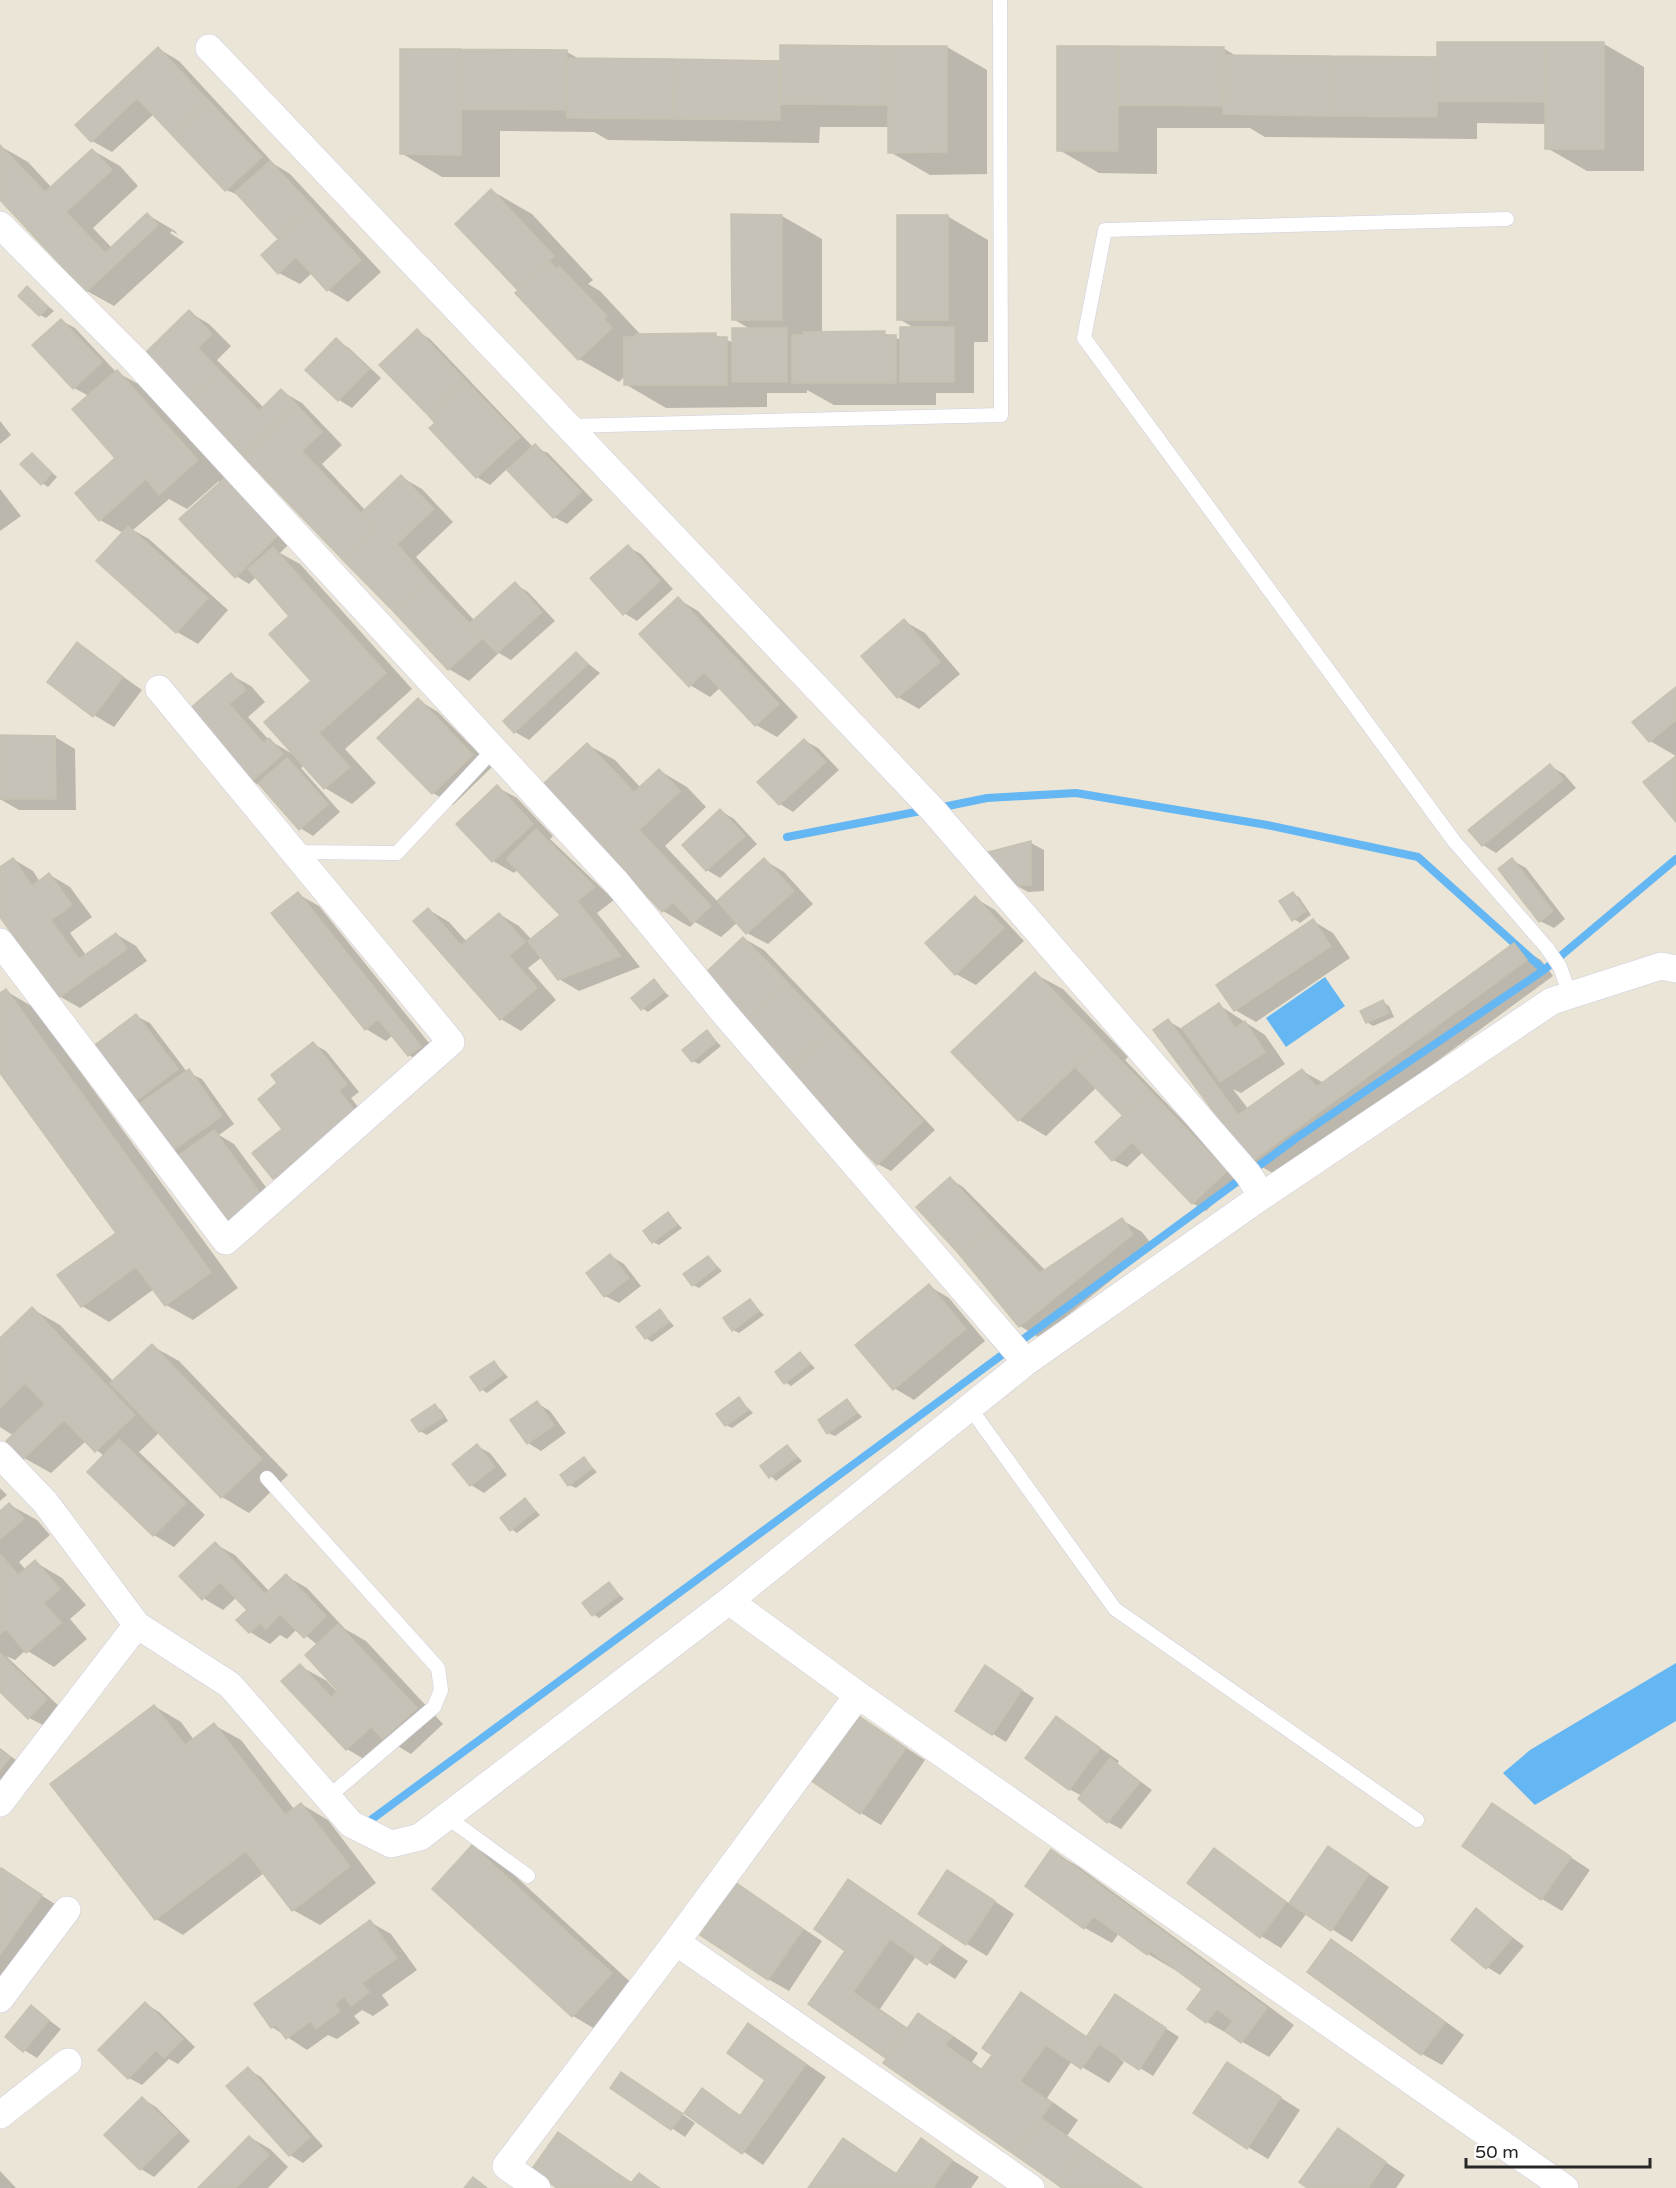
<svg xmlns="http://www.w3.org/2000/svg" width="1676" height="2188" font-family="'Varela Round',sans-serif">
<style>
.water{fill:#64b7f3}
.shadow{fill:#0003}
.lines{fill:none;stroke-linecap:round;stroke-linejoin:round}
.stream{stroke:#64b7f3;stroke-width:8}
.building{fill:#c6c2b7;stroke:#c6c2b1;stroke-width:1.5}
.lane-casing{stroke:#cdcde1;stroke-width:15}
.street-casing{stroke:#cdcde1;stroke-width:28}
.lane{stroke:#fff;stroke-width:14}
.street{stroke:#fff;stroke-width:27}
</style>
<rect width="100%" height="100%" fill="#ebe5d7"/>
<path class="water" d="M1325,977L1345,1006L1286,1047L1266,1018Z
M1676,1663V1721L1535,1805L1503,1773L1530,1750Z"/>
<path class="shadow" d="M1604,44L1644,67V171H1587L1547,148V124L1477,123V139L1265,137L1250,128H1157V174L1099,173L1059,150V47L1223,48L1238,57L1438,59Z
M947,47L987,70V174L930,175L890,152V127H820L819,143L608,140L594,132L500,131V177H442L401,153L402,50L567,52L581,60L782,62Z
M159,49L179,61L274,164L290,174L381,272L348,302L328,290L312,273L300,284L279,273L280,239L241,196L226,190L154,114L112,152L92,141Z
M0,146L28,162L52,188L92,150L120,166L138,186L93,228L112,248L148,215L175,231L178,235L172,231L170,233L184,242L114,306L87,291L0,197Z
M492,191L532,214L593,280L588,284L600,291L641,335H715L734,343L752,330L733,319L782,216L822,239V333H884L901,340L916,329L899,319L947,216L988,240V342H974V393H936V405H834L807,390V393H767V407L666,408L625,384V376L619,382L579,359L457,224Z
M27,288L54,311L46,318L40,315Z
M189,312L209,324L231,346L217,360L264,408L281,391L302,403L342,445L322,464L366,511L401,477L422,489L453,522L416,557L475,621L515,584L528,592L555,621L511,660L499,653L469,681L449,669L146,354Z
M62,321L75,328L116,372L144,387L226,479L291,542L280,553L300,564L412,689L345,749L376,783L352,804L325,788L304,765L301,768L340,812L313,836L300,828L264,788L252,781L190,711L231,675L251,686L265,702L248,717L269,740L294,755L313,681L291,616L256,577L249,584L236,576L219,481L187,509L169,499L133,530L149,539L228,610L198,644L177,632L98,561L123,533L100,520L117,458L89,396L74,388L35,345Z
M417,331L430,339L533,447L548,453L593,500L567,524L554,517L508,468L490,485L477,477L431,429L437,423Z
M336,340L349,348L381,378L352,408L339,400L307,370Z
M0,421L11,435L0,444Z
M32,454L57,477L48,487L42,483Z
M0,489L21,516L0,531Z
M628,547L641,554L673,589L637,621L624,613Z
M678,599L698,611L798,717L777,737L756,725L721,687L710,697L690,685Z
M904,621L925,633L960,674L919,709L898,697L863,656Z
M77,644L142,690L114,727L94,715Z
M576,654L600,673L529,740L515,732L505,721Z
M1676,689V756L1650,741Z
M418,700L438,712L492,767L453,805L433,793L379,738Z
M0,737H55L75,749L76,810H19L0,799Z
M805,741L818,748L839,770L793,812L780,804L759,782Z
M588,745L615,760L641,788L660,771L687,787L706,807L665,846L718,902L764,860L784,872L813,904L768,944L747,933L738,922L721,937L695,922L690,927L663,911Z
M1550,766L1564,774L1576,788L1496,853L1483,845L1471,830Z
M497,787L517,798L553,836L550,839L614,900L597,913L640,967L579,991L559,979L542,957L528,968L556,1000L521,1031L501,1019L429,910L449,922L467,942L499,914L519,926L532,940L562,915L518,869L514,873L493,861L458,824Z
M721,811L734,819L757,844L720,878L707,870L684,845Z
M1031,843L1044,850V891L1028,892L1014,884Z
M13,859L33,871L40,882L50,875L70,887L92,917L70,933L86,955L116,934L136,946L147,961L80,1008L59,996L0,914V868Z
M1512,860L1526,868L1565,919L1554,928L1540,921Z
M298,894L319,906L441,1058L429,1067L409,1055L393,1035L386,1041L366,1029Z
M1293,894L1299,897L1311,915L1300,923L1294,919Z
M975,898L995,910L1024,941L976,985L956,974Z
M1313,921L1333,933L1350,958L1256,1022L1235,1010Z
M743,938L764,950L935,1130L891,1171L878,1164Z
M1514,944L1541,960L1553,976L1279,1177L1252,1161L1168,1021L1182,1029L1219,1005L1265,1035L1285,1064L1241,1093L1233,1089L1249,1110L1302,1071L1324,1083Z
M1035,974L1063,989L1128,1057L1125,1060L1239,1179L1206,1211L1192,1203L1143,1152L1127,1167L1113,1160L1125,1116L1097,1087L1046,1136L1019,1120Z
M654,981L669,996L648,1012L642,1008Z
M6,991L33,1007L238,1288L193,1320L166,1305L154,1289L109,1322L82,1306L118,1234L0,1071V995Z
M1383,1002L1389,1006L1394,1017L1373,1026L1367,1022Z
M136,1016L150,1023L187,1072L202,1079L234,1124L219,1135L234,1144L282,1209L168,1154L134,1102Z
M707,1032L721,1046L699,1064L693,1061Z
M313,1044L326,1051L359,1092L351,1098L369,1121L288,1186L274,1178L254,1153L285,1129L279,1084Z
M950,1179L963,1187L1046,1271L1122,1220L1142,1232L1153,1246L1040,1338L1020,1326Z
M668,1214L682,1228L659,1245L653,1242Z
M611,1256L624,1264L641,1286L619,1303L605,1296Z
M708,1257L722,1271L699,1288L693,1285Z
M929,1286L949,1298L985,1341L914,1400L894,1388Z
M750,1301L764,1315L739,1333L733,1330Z
M32,1309L60,1325L114,1382L152,1346L179,1361L288,1475L249,1513L222,1497L160,1432L139,1452L205,1515L174,1547L154,1535L89,1472L104,1456L86,1441L51,1473L24,1458L14,1436L0,1427V1340Z
M660,1311L674,1326L652,1342L646,1338Z
M801,1354L815,1368L791,1386L785,1382Z
M494,1362L508,1377L487,1393L481,1389Z
M739,1399L753,1413L732,1428L726,1425Z
M847,1401L862,1417L835,1436L828,1433Z
M537,1403L550,1411L566,1433L541,1451L528,1443Z
M435,1406L441,1410L448,1421L427,1435L420,1431L413,1420Z
M477,1446L490,1453L507,1475L484,1493L471,1485Z
M788,1447L802,1461L776,1481L762,1466Z
M584,1459L597,1472L576,1488L569,1485Z
M0,1488L7,1495L0,1501Z
M526,1500L540,1515L517,1533L511,1529Z
M10,1505L37,1520L50,1535L19,1562L26,1570L35,1562L62,1578L86,1605L70,1619L87,1639L54,1667L26,1650L15,1660L6,1656L60,1707L43,1725L29,1718L0,1689V1513Z
M215,1544L235,1555L270,1592L286,1576L307,1588L345,1629L366,1641L443,1724L411,1754L396,1745L374,1765L347,1749L300,1666L327,1681L338,1693L340,1691L318,1645L297,1629L287,1639L280,1635L270,1644L250,1632L249,1610L237,1597L223,1610L203,1598Z
M609,1584L624,1599L599,1618L593,1614Z
M999,1675L1034,1698L1006,1742L993,1734Z
M154,1706L181,1722L194,1740L214,1725L241,1740L294,1809L301,1804L328,1820L376,1883L320,1925L293,1910L264,1873L183,1935L156,1919Z
M857,1716L925,1760L881,1825L861,1813Z
M1057,1718L1119,1761L1117,1764L1152,1790L1121,1829L1108,1822L1080,1799L1082,1796L1069,1789Z
M0,1748L29,1770L0,1807Z
M1492,1805L1590,1870L1562,1911L1542,1899Z
M473,1847L500,1862L639,1990L600,2032L573,2016L434,1889Z
M1214,1850L1290,1904L1348,1860L1389,1887L1352,1942L1307,1913L1281,1948L1261,1936Z
M1052,1851L1079,1867L1294,2025L1269,2057L1207,2022L1189,2009L1204,1988L1176,1968L1175,1970L1148,1954L1119,1933L1112,1943L1085,1928Z
M2,1870L61,1908L0,1996V1872Z
M849,1881L968,1961L955,1979L917,1955L880,2009L909,2029L919,2015L946,2031L978,2053L972,2062L983,2070L994,2054L1021,1994L1088,2037L1116,1996L1179,2037L1153,2076L1119,2055L1118,2057L1124,2062L1109,2083L1072,2061L1047,2098L1078,2120L1067,2136L1143,2188H1065L810,2004L847,1951Z
M967,1883L1014,1914L987,1956L967,1944Z
M736,1884L822,1941L789,1991L768,1979Z
M1477,1910L1524,1946L1500,1975L1487,1967Z
M370,1922L391,1934L417,1970L382,1995L389,2005L373,2016L362,2010L354,2016L360,2023L337,2039L328,2035L307,2050L272,2027L256,2005Z
M1332,1941L1352,1953L1464,2035L1442,2065L1422,2054Z
M146,2004L159,2012L195,2047L178,2064L169,2059L142,2085L129,2078Z
M31,2007L61,2029L37,2058L24,2050Z
M749,2025L826,2077L763,2165L686,2112L702,2090L742,2116L767,2080Z
M1228,2064L1300,2110L1268,2159L1248,2147Z
M248,2069L261,2077L323,2146L303,2163L290,2155Z
M635,2082L695,2123L685,2137L612,2088Z
M143,2099L156,2107L190,2141L154,2177L141,2169L107,2135Z
M1338,2130L1405,2175L1396,2188H1310Z
M558,2134L633,2183L639,2175L661,2188H560Z
M249,2137L270,2149L288,2167L268,2188H200Z
M843,2140L898,2174L921,2140L979,2177L971,2188H810Z
M0,2171L16,2188H0Z"/>
<g class="lines">
<path class="stream" d="M938,808L987,798L1076,793L1267,825L1418,857L1544,970
M787,837L926,810
M364,1825L1295,1139L1544,970L1676,859"/>
</g>
<path class="building" d="M1437,42H1545V102L1437,101Z
M1545,42H1604V149H1545Z
M780,45L888,46V105L780,104Z
M888,46H947V152L888,153Z
M1057,46H1118V151H1057Z
M1118,46L1224,47V106L1118,105Z
M158,47L209,101L172,135L137,98L91,142L75,125Z
M400,49H461V155L400,154Z
M461,49L567,50L566,110L461,109Z
M1224,55L1331,56L1330,116L1223,114Z
M1331,56L1437,57V117L1330,116Z
M567,58L674,59L673,119L567,118Z
M674,59L780,61V120L673,119Z
M209,101L262,157L225,191L172,135Z
M0,145L45,192L92,149L112,170L66,212L105,253L147,213L158,225L86,292L0,200Z
M270,161L313,207L278,239L235,192Z
M491,189L554,256L518,290L455,224Z
M313,207L361,260L327,291L296,257L278,274L261,255Z
M731,214L782,215V320H732Z
M897,215H948V320H897Z
M549,261L556,269L559,266L607,316L604,319L612,328L578,360L515,293Z
M27,286L48,307L39,316L18,296Z
M189,310L212,334L198,348L220,371L189,401L144,354Z
M61,319L102,362L73,389L32,345Z
M900,327H954V382H900Z
M732,328H787V382H732Z
M417,329L465,380L428,415L379,365Z
M885,331L884,335H896V383H792V335H803V332Z
M716,333V337H727V385H624V337H635V334Z
M336,338L369,369L338,401L305,370Z
M117,370L198,460L159,495L146,479L99,521L75,493L115,458L72,409Z
M220,371L259,411L281,389L297,405L243,456L189,401Z
M465,380L520,437L476,478L429,428L435,423L428,415Z
M297,405L322,432L302,451L376,529L343,560L243,456Z
M535,444L581,492L553,518L507,470Z
M32,453L52,473L41,485L20,464Z
M228,475L279,534L235,578L179,519Z
M401,475L434,509L397,544L428,580L394,612L343,560L376,529L361,513Z
M128,526L208,598L176,633L96,561Z
M628,545L660,581L623,615L590,578Z
M273,547L386,673L319,733L350,767L324,789L264,722L311,681L269,634L289,616L248,569Z
M428,580L483,638L448,670L394,612Z
M515,582L542,612L497,653L469,624Z
M678,597L779,704L755,726L704,672L689,687L639,634Z
M904,619L940,662L897,698L861,656Z
M77,642L123,677L93,717L47,682Z
M576,652L588,664L514,733L503,721Z
M231,673L246,690L229,704L263,743L269,738L283,754L251,782L188,710Z
M1676,687V720L1649,742L1632,722Z
M418,698L473,755L432,794L377,738Z
M0,735L55,736L56,799H0Z
M804,739L826,762L779,805L757,782Z
M587,743L634,792L659,769L680,791L639,830L711,906L693,923L673,902L662,912L542,785Z
M1676,756V822L1643,782Z
M287,758L328,804L299,830L258,783Z
M1550,764L1563,780L1482,846L1468,830Z
M497,785L533,824L492,862L456,824Z
M720,809L745,836L706,871L682,845Z
M536,829L595,887L577,901L621,956L558,980L528,941L560,915L506,859Z
M1031,841V885H1013L987,859L988,852Z
M13,858L32,886L49,873L72,905L51,920L79,959L116,933L127,949L58,998L0,917V867Z
M764,858L794,891L746,934L717,901Z
M1512,858L1553,911L1539,922L1498,869Z
M298,892L421,1046L408,1056L378,1019L365,1030L271,913Z
M1293,892L1306,911L1292,921L1279,901Z
M975,896L1004,928L955,975L925,943Z
M428,908L461,945L499,913L525,942L509,956L537,988L500,1020L413,921Z
M1313,919L1331,946L1234,1011L1216,985Z
M743,937L787,982L742,1025L698,980Z
M1514,943L1527,960L1251,1162L1153,1030L1168,1019L1238,1115L1302,1069L1316,1087Z
M1035,972L1102,1041L1018,1121L951,1052Z
M654,979L664,992L641,1010L631,998Z
M787,982L833,1030L788,1073L742,1025Z
M6,989L211,1272L165,1306L136,1267L81,1307L57,1275L116,1233L0,1073V993Z
M1383,1000L1389,1013L1366,1023L1360,1011Z
M1219,1003L1235,1028L1245,1021L1265,1052L1220,1082L1182,1028Z
M136,1014L178,1069L133,1103L91,1048Z
M707,1030L716,1042L692,1062L682,1050Z
M833,1030L923,1121L877,1165L788,1073Z
M1102,1041L1149,1090L1123,1116L1075,1067Z
M313,1042L347,1084L339,1090L356,1113L273,1179L252,1153L282,1129L258,1099L277,1083L271,1075Z
M189,1069L222,1116L166,1155L133,1108Z
M1149,1090L1227,1171L1192,1204L1132,1142L1112,1161L1095,1142Z
M214,1130L263,1197L224,1224L175,1158Z
M950,1177L994,1226L959,1254L916,1207Z
M668,1212L677,1224L652,1243L643,1231Z
M1122,1218L1133,1234L1019,1327L959,1254L994,1226L1040,1273Z
M610,1254L629,1278L604,1297L586,1273Z
M708,1256L717,1267L692,1286L683,1274Z
M929,1284L966,1329L893,1390L855,1345Z
M750,1299L759,1311L732,1331L723,1318Z
M32,1307L135,1415L95,1452L64,1420L23,1459L6,1441L45,1404L25,1383L0,1408V1338Z
M660,1309L669,1322L645,1339L636,1327Z
M152,1344L262,1459L221,1498L110,1383Z
M800,1352L810,1364L784,1384L775,1372Z
M494,1361L503,1374L480,1391L470,1377Z
M739,1397L748,1410L725,1426L716,1414Z
M847,1399L857,1413L827,1434L818,1420Z
M537,1401L554,1425L527,1444L510,1420Z
M435,1404L443,1417L419,1432L411,1420Z
M119,1439L186,1503L153,1536L87,1472Z
M477,1444L495,1467L470,1486L452,1464Z
M787,1445L797,1457L769,1478L760,1466Z
M584,1457L592,1468L568,1486L560,1475Z
M525,1498L535,1511L510,1531L500,1518Z
M9,1503L24,1519L0,1539V1511Z
M215,1542L265,1594L286,1574L326,1616L304,1638L280,1614L266,1629L260,1623L249,1633L236,1620L247,1610L220,1582L202,1600L179,1576Z
M0,1554L18,1575L35,1560L60,1589L44,1603L61,1623L26,1653L6,1629L0,1634Z
M609,1582L619,1595L592,1616L582,1603Z
M338,1624L417,1708L383,1739L371,1727L346,1750L281,1681L300,1664L331,1697L338,1691L305,1655Z
M0,1653L47,1699L28,1719L0,1692Z
M985,1665L1022,1690L992,1735L955,1711Z
M154,1705L185,1745L214,1723L285,1815L301,1803L350,1866L292,1911L246,1851L155,1920L50,1784Z
M856,1714L906,1748L860,1814L810,1780Z
M1056,1716L1100,1748L1069,1790L1025,1758Z
M0,1750L10,1757L0,1770Z
M1110,1758L1140,1782L1107,1823L1078,1799Z
M1492,1803L1571,1857L1541,1900L1462,1846Z
M472,1845L612,1973L572,2017L432,1889Z
M1328,1846L1369,1874L1331,1931L1289,1903Z
M1214,1848L1286,1902L1260,1938L1187,1883Z
M1051,1849L1267,2008L1241,2043L1225,2031L1233,2021L1217,2009L1206,2023L1187,2009L1202,1989L1150,1951L1147,1955L1093,1916L1084,1929L1025,1886Z
M1,1868L42,1895L0,1955V1870Z
M947,1870L995,1901L966,1945L918,1914Z
M848,1879L942,1944L927,1965L890,1939L853,1992L907,2029L887,2059L808,2004L845,1951L814,1929Z
M735,1882L803,1929L768,1980L700,1935Z
M1476,1908L1512,1938L1486,1969L1451,1940Z
M370,1920L397,1958L362,1983L369,1992L351,2006L344,1996L335,2004L340,2011L316,2029L311,2021L286,2039L276,2025L271,2028L254,2004Z
M1331,1939L1445,2022L1421,2055L1307,1972Z
M1021,1992L1098,2045L1081,2069L1046,2045L1020,2081L1052,2103L1015,2155L883,2063L918,2013L952,2037L945,2045L981,2070L992,2055L982,2048Z
M1115,1994L1166,2028L1139,2070L1087,2036Z
M145,2002L183,2039L164,2058L156,2050L128,2079L98,2050Z
M31,2005L49,2020L23,2052L5,2037Z
M748,2023L806,2064L742,2154L684,2113L702,2088L740,2116L765,2080L727,2053Z
M1227,2062L1281,2097L1247,2149L1193,2113Z
M248,2067L310,2137L289,2156L226,2086Z
M621,2072L683,2114L671,2130L610,2088Z
M142,2097L178,2132L140,2170L104,2135Z
M1041,2118L1084,2148L1058,2185L1015,2155Z
M1338,2128L1386,2162L1368,2188H1307L1299,2182Z
M558,2132L631,2183L639,2173L659,2188H557L531,2170Z
M249,2136L269,2155L236,2188H198Z
M843,2138L896,2174L921,2138L952,2160L933,2188H808Z
M1084,2148L1142,2188H1062L1058,2185Z
M473,2177L487,2188H464Z"/>
<g class="lines">
<g class="lane-casing">
<path id="lane" d="M1507,219L1105,230L1084,338L1454,841L1547,948L1560,967L1570,995
M569,426L1001,415L1000,0
M295,852L397,853L494,749
M970,1408L1115,1609L1417,1820
M267,1478L438,1668L441,1690L434,1707L327,1798
M447,1817L528,1876"/>
</g>
<g class="street-casing">
<path id="street" d="M209,48L932,809L1248,1174L1262,1196
M0,225L134,359L617,883L725,1014L1026,1362
M0,942L226,1241L451,1042L159,689
M0,1455L45,1502L137,1625L0,1803
M729,1601L858,1695L1565,2188
M137,1625L230,1685L351,1824L391,1844L420,1837L729,1601L1026,1362L1262,1196L1552,1001L1661,966L1676,969
M676,1942L1031,2188
M0,1999L67,1910
M0,2115L68,2062
M537,2188L506,2166L676,1942L858,1695"/>
</g>
<use href="#lane" class="lane"/>
<use href="#street" class="street"/>
</g>
<path d="M1466 2158v9h184v-9" fill="none" stroke="#272727" stroke-width="3"/>
<text x="1475" y="2158" font-size="18" fill="#272727" stroke="#ffffff" stroke-width="4.5" paint-order="stroke">50 m</text>
</svg>
